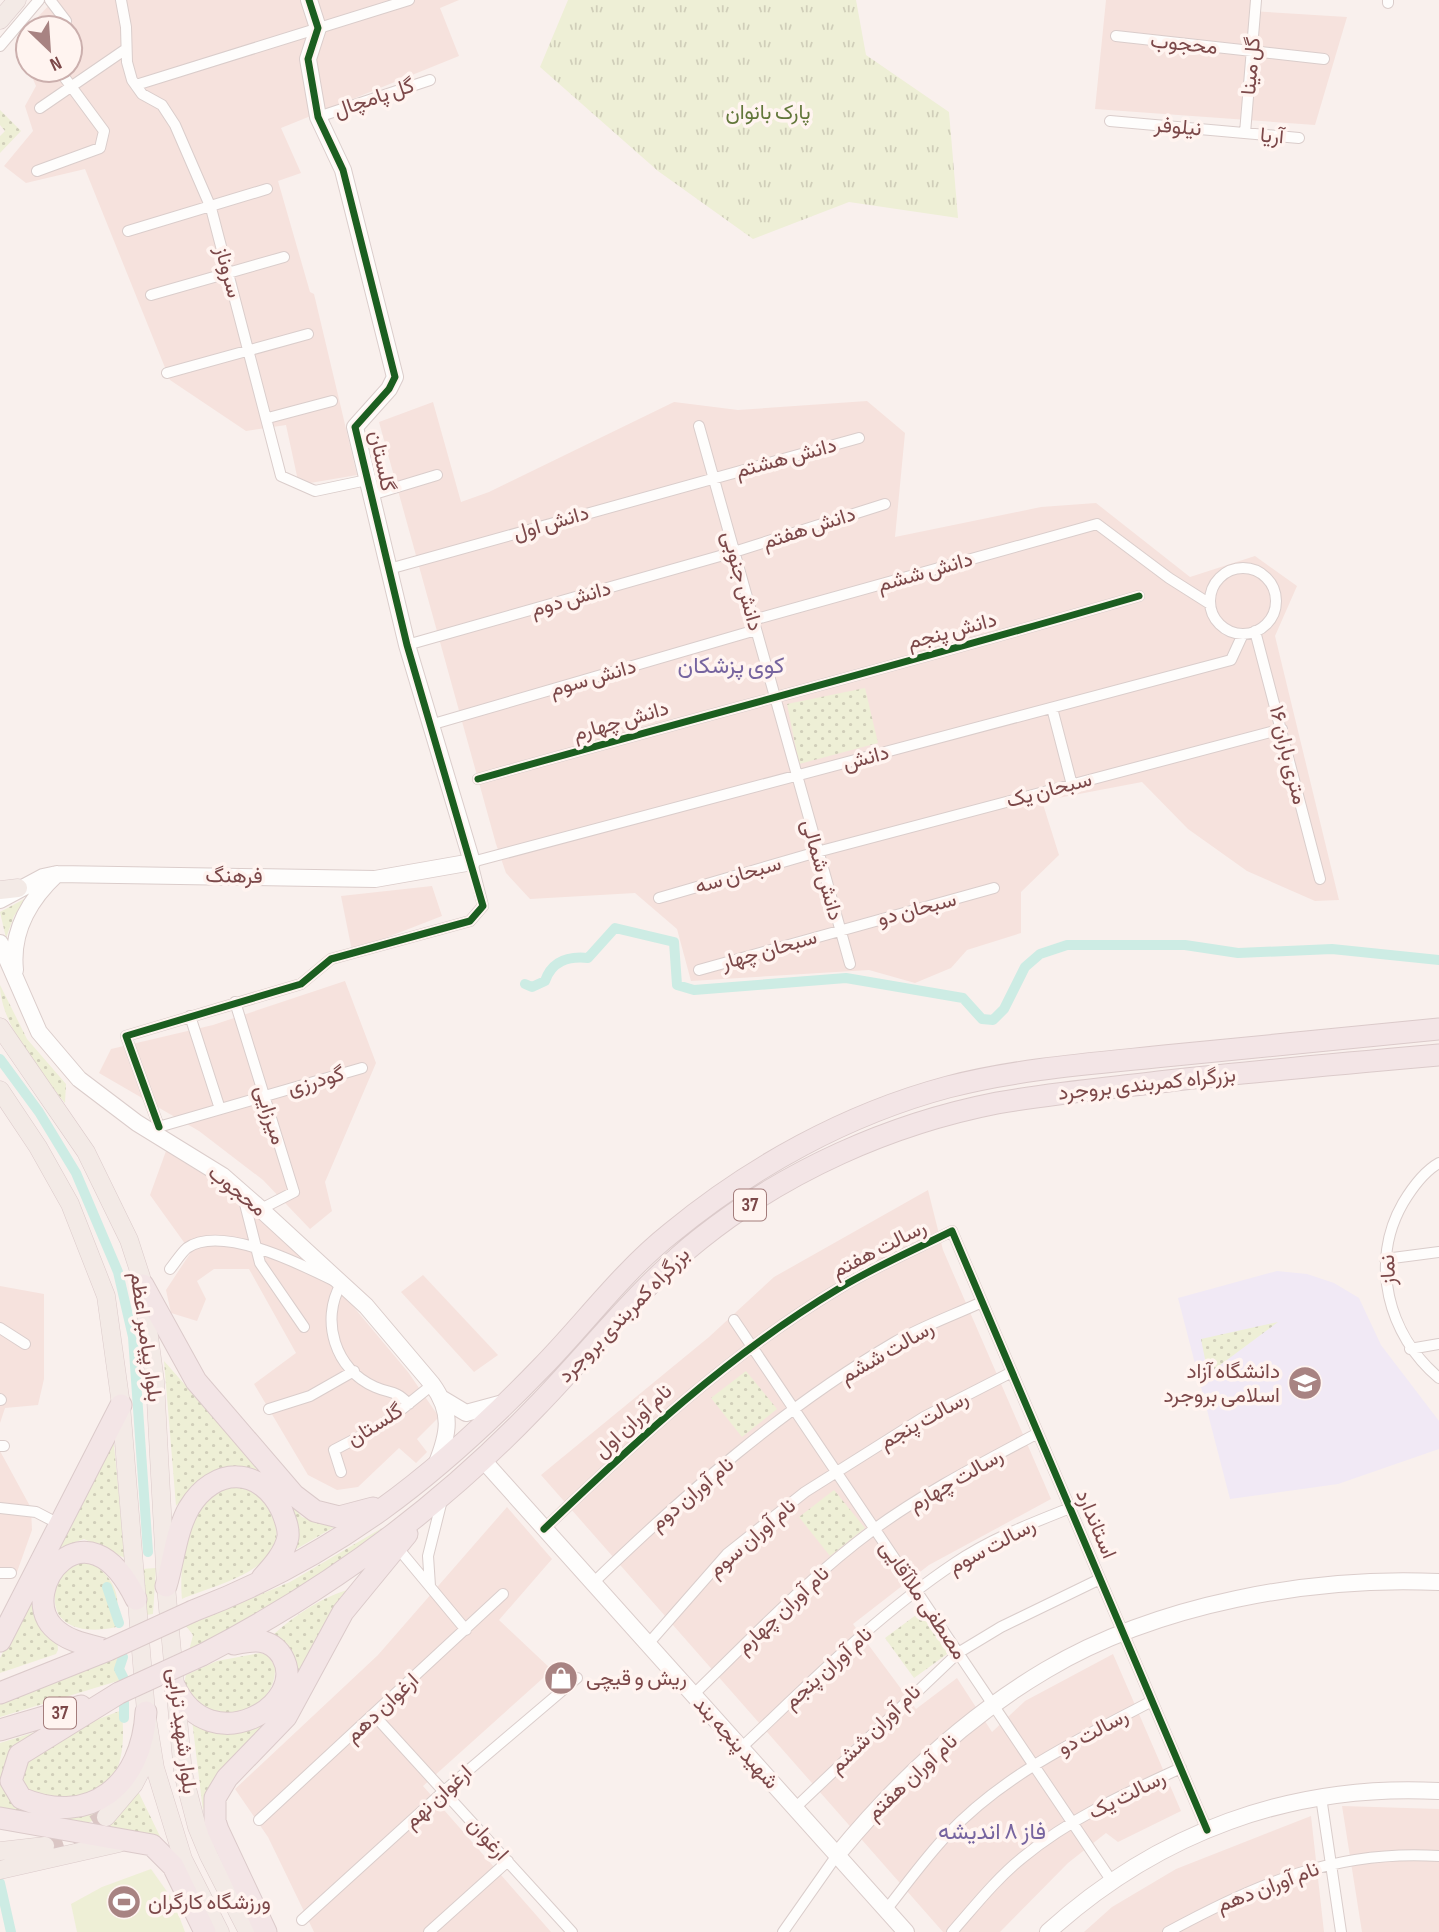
<svg xmlns="http://www.w3.org/2000/svg" width="1439" height="1932" font-family="'Sofia Sans Condensed',Vazirmatn,sans-serif">
<style>
.residential{fill:#f6e2dd}
.education{fill:#f1e9f5}
.grass{fill:url(#grass-dots)}
.park{fill:url(#park-tufts)}
.pitch{fill:#eeefd6}
.lines{fill:none;stroke-linecap:round;stroke-linejoin:round}
.canal{stroke:#cdece4;stroke-width:10}
.primary-tunnel{stroke:#dac6c4;stroke-width:18;stroke-dasharray:18 9;stroke-linecap:butt}
.street-casing{stroke:#dacdcb;stroke-width:12}
.secondary-casing{stroke:#dbcdcb;stroke-width:18}
.primary-casing{stroke:#dbcaca;stroke-width:19}
.highway-casing{stroke:#dbcaca;stroke-width:23}
.street{stroke:#fefdfc;stroke-width:10}
.secondary{stroke:#fefdfc;stroke-width:16}
.primary{stroke:#f3eae6;stroke-width:18}
.highway{stroke:#f3e5e6;stroke-width:21}
.highway-bridge-casing{stroke:#dbcaca;stroke-width:23;stroke-linecap:butt}
.highway-bridge{stroke:#f3e5e6;stroke-width:21}
.cycleway-casing{stroke:#fff4f0;stroke-width:11}
.cycleway{stroke:#1b5e20;stroke-width:7}
.labels{text-anchor:middle;dominant-baseline:central;stroke-width:7;stroke-linejoin:round;paint-order:stroke}
.shield{fill:#fff4f0;stroke:#a37c7b;stroke-width:2}
.shield-label{font-size:19px;font-weight:bold;fill:#7c4849}
.street-label{font-size:21px;fill:#7c4849;stroke:#fff4f0}
.park-label{font-size:21px;fill:#62773a;stroke:#fff4f0}
.poi-label{font-size:21px;fill:#7c4849;stroke:#fff4f0;text-anchor:start}
.neighbourhood-label{font-size:23px;fill:#76649f;stroke:#fff4f0}
</style>
<defs>
<pattern id="grass-dots" width="8" height="8" patternUnits="userSpaceOnUse" patternTransform="scale(1.75)"><rect width="8" height="8" fill="#eeefd6"/><path d="M2 2h.1M6 6h.1" fill="none" stroke="#d0ceb9" stroke-width="1.8" stroke-linecap="round"/></pattern>
<pattern id="park-tufts" width="24" height="20" patternUnits="userSpaceOnUse" patternTransform="scale(1.75)"><rect width="24" height="20" fill="#eeefd6"/><path d="M3 7l-1-3M5 7V3M7 7l1-3M15 17l-1-3M17 17v-4M19 17l1-3" fill="none" stroke="#d0ceb9"/></pattern>
</defs>
<rect width="100%" height="100%" fill="#f9f0ed"/>
<path class="residential" d="M54,0H459L440,8L459,56L281,128L301,173L278,181L310,292L314,294L357,475L310,483L300,490L286,425L246,431L170,380L85,169L26,183L4,166L33,131L25,106L36,86L29,70H70V28H28V67L16,40Z
M1106,0H1251V11L1347,17L1315,125L1095,109Z
M867,401L905,433L895,537L1041,507L1096,503L1190,577L1255,556L1297,586L1275,636L1339,900L1315,901L1247,871L1188,829L1142,782L1042,801L1059,855L1021,892V933L967,950L951,968L915,983L869,970L691,981L677,929L635,893L530,899L506,873L496,844L379,422L433,402L461,502L489,492L674,402L738,410Z
M432,886L442,916L352,951L341,896Z
M345,981L376,1063L325,1182L332,1211L310,1229L263,1180L199,1131L99,1073L111,1049L213,1025Z
M166,1151L222,1186L281,1237L352,1305L408,1372L439,1417L417,1439L427,1452L416,1463L399,1448L358,1487L337,1490L308,1475L254,1384L296,1353L249,1269H214L197,1281L206,1299L197,1321L171,1313L166,1290L191,1252L150,1195Z
M928,1190L943,1250L1051,1499L929,1565L853,1624L916,1709L957,1678L992,1732L1025,1701L1113,1654L1181,1811L1118,1842L1106,1833L1068,1863L1000,1932H943L541,1475L709,1337L774,1277Z
M423,1275L498,1355L474,1372L401,1292Z
M0,1286L44,1294V1379L38,1405L5,1408L0,1423Z
M0,1451L31,1508L32,1530L17,1572L0,1570Z
M507,1507L552,1559L499,1620L552,1670L423,1786L551,1932H314L268,1837L235,1789L378,1655Z
M1342,1806L1439,1809V1932H1362Z
M1311,1816L1324,1932H1084L1112,1907L1176,1869Z"/>
<path class="education" d="M1277,1271L1307,1274L1334,1283L1359,1298L1381,1345L1439,1421V1449L1338,1484L1230,1499L1178,1298Z"/>
<path class="grass" d="M0,110L21,131L0,153V136L5,131L0,125Z
M865,688L878,743L799,764L787,704Z
M26,898L14,916L6,938L0,912Z
M0,985L27,1039L66,1084L65,1103C41,1074 0,1023 0,985Z
M1278,1322L1208,1374L1201,1339Z
M164,1361L302,1517L336,1526L293,1551L279,1495L204,1477L176,1506Z
M746,1371L777,1409L742,1437L711,1398Z
M113,1435L125,1558L84,1539L61,1547L50,1561L58,1650L56,1654L0,1673V1658Z
M238,1484C256,1494 273,1504 276,1526C284,1571 214,1585 182,1599C179,1572 185,1508 212,1493C220,1489 230,1487 238,1484Z
M834,1490L865,1528L830,1556L799,1517Z
M382,1528L347,1559L209,1645L189,1651L193,1635L186,1626L290,1582Z
M87,1559C114,1578 122,1592 116,1627C75,1637 39,1620 62,1573Z
M156,1568L153,1614L146,1615L141,1569Z
M351,1589L318,1636L286,1705L206,1796L203,1811L192,1720L257,1723L290,1649L282,1639L273,1635C294,1616 323,1596 351,1589Z
M920,1612L950,1652L914,1678L885,1638Z
M260,1653L267,1655L275,1666C276,1694 259,1703 238,1715L196,1707L184,1683L186,1675L217,1661Z
M118,1658L115,1670L121,1680L0,1717V1704Z
M122,1710C124,1738 126,1778 95,1793C84,1798 70,1800 58,1803L19,1786L21,1765L86,1724Z
M42,1730C14,1755 0,1761 14,1800L116,1801L96,1819L84,1825L0,1813V1743Z
M137,1789L171,1859L103,1828L119,1815Z"/>
<path class="park" d="M568,0H856L866,55L949,112L958,218L849,202L753,239L658,171L540,67Z"/>
<path class="pitch" d="M151,1869L173,1900L185,1932H77L71,1904L102,1887Z"/>
<g class="lines">
<path class="canal" d="M525,984L532,987L545,981C552,961 568,956 588,958L615,928L674,942L677,985L694,990L846,978L963,998L982,1019L993,1020L1004,1009L1025,967L1040,954L1067,945H1185L1238,953L1332,949L1439,960
M0,1059L39,1112L76,1173L118,1272L133,1337L148,1552
M107,1587L119,1623
M123,1657L119,1669L124,1679
M124,1718V1702
M0,1883L11,1932"/>
<path class="primary-tunnel" d="M45,1846L70,1838L106,1817"/>
<g class="street-casing">
<path id="street" d="M50,0L66,21
M121,0L126,27L127,62L132,80L142,94L162,105L175,125L211,208L281,476L315,491L367,480
M1388,3V0
M1116,36L1324,59
M0,46L39,0
M136,85L409,0
M40,108L126,49
M318,117L430,80
M1110,121L1299,138
M1245,133L1256,0
M37,171L100,148L104,131L59,70
M128,231L267,189
M151,295L284,257
M167,373L308,334
M268,418L332,401
M699,426L850,964
M371,495L437,475
M1210 601a33 33 0 1 1 66 0a33 33 0 1 1-66 0Z
M389,569L859,438
M753,620L1097,524L1169,578L1210,604
M1255,631L1320,879
M407,645L734,552L885,504
M1052,708L1072,785
M430,725L756,630
M478,779C698,717 919,660 1139,596
M659,898L817,852L1282,729
M699,970L994,888
M235,1002L294,1192L261,1209
M190,1016L220,1109
M159,1127L126,1036L301,984L331,959L470,921L483,906L472,862L1231,660L1243,634
M155,1128L362,1068
M1439,1163C1423,1172 1412,1188 1403,1203C1369,1262 1388,1335 1439,1378
M242,1192L260,1263L304,1327
M1385,1259L1439,1252
M170,1269C175,1263 181,1253 187,1248C223,1223 308,1268 341,1284C320,1320 335,1370 375,1387C391,1394 394,1389 409,1404
M734,1320L1111,1880
M0,1328L25,1344
M1410,1349L1439,1344
M0,1399L1,1400
M269,1409L310,1396L354,1371
M0,1446H4
M341,1472L334,1450L382,1425L432,1385
M0,1508L36,1512L61,1525
M544,1529C636,1441 728,1355 838,1289C874,1267 914,1250 952,1231L1207,1830
M397,1547L466,1630
M0,1573H11
M593,1583C685,1494 784,1407 895,1342C923,1326 954,1315 982,1302
M430,1586L428,1556L442,1500
M648,1644L727,1554L805,1492L924,1417L1012,1372
M693,1695C751,1639 808,1578 873,1530C925,1492 982,1463 1038,1433
M374,1715L572,1932
M741,1748C809,1684 877,1615 955,1563C990,1539 1030,1524 1070,1508
M1321,1797L1341,1932
M795,1808L958,1653L1001,1627L1100,1579
M259,1820L503,1594
M886,1910C906,1885 925,1858 947,1835C1004,1774 1080,1739 1152,1701
M302,1920L444,1791L577,1678
M429,1932L508,1861
M783,1932L837,1855
M952,1932C974,1907 996,1879 1022,1858C1069,1819 1126,1793 1181,1768
M1168,1932C1256,1884 1337,1849 1439,1856"/>
</g>
<g class="secondary-casing">
<path id="secondary" d="M0,900L43,877L57,874L375,879L472,862L407,645L355,427L389,389L395,377L343,170L318,117L308,59L318,28L309,0
M0,943L39,1032L79,1079L137,1123L223,1176L255,1204L366,1306L432,1384C453,1413 449,1433 436,1465
M15,970C11,932 29,900 57,874
M441,1398L466,1413L503,1403
M483,1460L906,1932
M837,1855C896,1783 965,1718 1046,1670C1157,1604 1311,1576 1439,1582
M1048,1932C1157,1833 1291,1783 1439,1791"/>
</g>
<g class="primary-casing">
<path id="primary" d="M0,20L17,0
M0,890L18,888
M0,1027L86,1152L129,1240L141,1277L155,1381L166,1586L183,1773L197,1827L209,1856L248,1932
M0,1090L38,1147L70,1204L106,1296L121,1405L146,1712L155,1768L183,1859L220,1932
M106,1817L134,1784L152,1749
M0,1851L45,1846
M0,1870L119,1843"/>
</g>
<g class="highway-casing">
<path id="highway" d="M143,1285L196,1381L294,1495L315,1511L339,1517L373,1508
M166,1586C174,1560 176,1531 189,1508C214,1466 261,1466 282,1511C285,1519 289,1528 288,1537C285,1553 272,1567 262,1578
M193,1611C335,1557 437,1476 542,1367C585,1323 622,1272 671,1233C751,1167 847,1114 948,1087C1021,1068 1100,1063 1175,1055C1263,1046 1351,1037 1439,1029
M0,1641L121,1405
M108,1650C89,1645 67,1642 53,1627C17,1590 86,1496 136,1599
M202,1655C326,1591 438,1509 535,1408C590,1352 638,1288 700,1239C785,1171 890,1124 997,1103C1053,1093 1111,1088 1168,1081C1258,1071 1348,1063 1439,1055
M175,1687C210,1762 310,1705 282,1656C270,1637 253,1640 234,1644
M0,1693L108,1650
M119,1693L19,1755L11,1781L21,1798C91,1828 142,1784 146,1712
M0,1730L81,1706
M0,1818L152,1845L173,1866L205,1932
M266,1932L218,1830L215,1821V1798L227,1778L286,1717L343,1612L407,1534"/>
</g>
<use href="#street" class="street"/>
<use href="#secondary" class="secondary"/>
<use href="#primary" class="primary"/>
<use href="#highway" class="highway"/>
<g class="highway-bridge-casing">
<path id="highway-bridge" d="M108,1650L193,1611
M119,1693L202,1655"/>
</g>
<use href="#highway-bridge" class="highway-bridge"/>
<g class="cycleway-casing">
<path id="cycleway" d="M478,779C698,717 919,660 1139,596
M159,1127L126,1036L301,984L331,959L470,921L483,906L407,645L355,427L389,389L395,377L343,170L318,117L308,59L318,28L309,0
M544,1529C636,1441 728,1355 838,1289C874,1267 914,1250 952,1231L1207,1830"/>
</g>
<use href="#cycleway" class="cycleway"/>
</g>
<defs>
<g id="university-disc" transform="scale(1.75)"><circle r="9.5" fill="#a88382" stroke="#fff4f0"/><path d="M0-5L7-2L0 1L-7-2ZM-4 1L0 2.5L4 1V4Q0 6-4 4Z" fill="#fff"/></g>
<g id="shop-disc" transform="scale(1.75)"><circle r="9.5" fill="#a88382" stroke="#fff4f0"/><path d="M-5-2.5h2.3a2.7 3.5 0 0 1 5.4 0H5L5.5 6h-11ZM-1.5-2.5h3a1.5 2.3 0 0 0-3 0Z" fill="#fff"/></g>
<g id="stadium-disc" transform="scale(1.75)"><circle r="9.5" fill="#a88382" stroke="#fff4f0"/><path d="M0-5a6.5 5 0 1 0 0 10a6.5 5 0 1 0 0-10ZM-3.5-1.8h7v3.6h-7Z" fill="#fff"/></g>
</defs>
<g fill-rule="evenodd">
<use href="#university-disc" x="1305" y="1383"/>
<use href="#shop-disc" x="561" y="1678"/>
<use href="#stadium-disc" x="124" y="1902"/>
</g>
<g class="labels">
<g class="shield">
<rect x="734" y="1189.5" width="32" height="31" rx="5"/>
<rect x="44" y="1697.5" width="32" height="31" rx="5"/>
</g>
<g class="shield-label">
<text x="750" y="1205">37</text>
<text x="60" y="1713">37</text>
</g>
<g class="street-label">
<text transform="translate(1184 44) rotate(6)">محجوب</text>
<text transform="translate(1251 66) rotate(-85)">گل مینا</text>
<text transform="translate(374 98) rotate(-19)">گل پامچال</text>
<text transform="translate(1178 127) rotate(5)">نیلوفر</text>
<text transform="translate(1272 136) rotate(5)">آریا</text>
<text transform="translate(228 272) rotate(75)">سروناز</text>
<text transform="translate(786 458) rotate(-15)">دانش هشتم</text>
<text transform="translate(382 461) rotate(78)">گلستان</text>
<text transform="translate(551 523) rotate(-16)">دانش اول</text>
<text transform="translate(809 528) rotate(-18)">دانش هفتم</text>
<text transform="translate(925 572) rotate(-16)">دانش ششم</text>
<text transform="translate(742 581) rotate(74)">دانش جنوبی</text>
<text transform="translate(571 599) rotate(-16)">دانش دوم</text>
<text transform="translate(952 631) rotate(-15)">دانش پنجم</text>
<text transform="translate(593 678) rotate(-16)">دانش سوم</text>
<text transform="translate(621 721) rotate(-16)">دانش چهارم</text>
<text transform="translate(1288 755) rotate(76)">۱۶ متری باران</text>
<text transform="translate(866 758) rotate(-15)">دانش</text>
<text transform="translate(1049 790) rotate(-15)">سبحان یک</text>
<text transform="translate(822 870) rotate(74)">دانش شمالی</text>
<text transform="translate(738 875) rotate(-16)">سبحان سه</text>
<text transform="translate(234 876) rotate(1)">فرهنگ</text>
<text transform="translate(917 909) rotate(-15)">سبحان دو</text>
<text transform="translate(769 950) rotate(-16)">سبحان چهار</text>
<text transform="translate(316 1081) rotate(-16)">گودرزی</text>
<text transform="translate(1147 1084) rotate(-6)">بزرگراه کمربندی بروجرد</text>
<text transform="translate(270 1115) rotate(73)">میرزایی</text>
<text transform="translate(237 1191) rotate(39)">محجوب</text>
<text transform="translate(879 1249) rotate(-27)">رسالت هفتم</text>
<text transform="translate(1388 1270) rotate(-93)">نماز</text>
<text transform="translate(624 1315) rotate(-46)">بزرگراه کمربندی بروجرد</text>
<text transform="translate(146 1337) rotate(82)">بلوار پیامبر اعظم</text>
<text transform="translate(887 1352) rotate(-30)">رسالت ششم</text>
<text transform="translate(924 1420) rotate(-29)">رسالت پنجم</text>
<text transform="translate(633 1421) rotate(-43)">نام آوران اول</text>
<text transform="translate(375 1425) rotate(-32)">گلستان</text>
<text transform="translate(956 1480) rotate(-30)">رسالت چهارم</text>
<text transform="translate(692 1494) rotate(-40)">نام آوران دوم</text>
<text transform="translate(1096 1524) rotate(67)">استاندارد</text>
<text transform="translate(752 1538) rotate(-41)">نام آوران سوم</text>
<text transform="translate(992 1546) rotate(-28)">رسالت سوم</text>
<text transform="translate(923 1600) rotate(56)">مصطفی ملاآقایی</text>
<text transform="translate(783 1610) rotate(-43)">نام آوران چهارم</text>
<text transform="translate(828 1668) rotate(-42)">نام آوران پنجم</text>
<text transform="translate(382 1708) rotate(-43)">ارغوان دهم</text>
<text transform="translate(875 1729) rotate(-44)">نام آوران ششم</text>
<text transform="translate(182 1731) rotate(83)">بلوار شهید ترابی</text>
<text transform="translate(1093 1732) rotate(-28)">رسالت دو</text>
<text transform="translate(736 1743) rotate(48)">شهید پنجه بند</text>
<text transform="translate(912 1777) rotate(-43)">نام آوران هفتم</text>
<text transform="translate(1127 1795) rotate(-27)">رسالت یک</text>
<text transform="translate(438 1797) rotate(-42)">ارغوان نهم</text>
<text transform="translate(488 1839) rotate(48)">ارغوان</text>
<text transform="translate(1268 1887) rotate(-21)">نام آوران دهم</text>
</g>
<g class="park-label">
<text x="768" y="112">پارک بانوان</text>
</g>
<g class="poi-label">
<text x="1280" y="1371" text-anchor="end">دانشگاه آزاد<tspan x="1280" dy="24">اسلامی بروجرد</tspan></text>
<text x="586" y="1678">ریش و قیچی</text>
<text x="148" y="1902">ورزشگاه کارگران</text>
</g>
<g class="neighbourhood-label">
<text x="731" y="666">کوی پزشکان</text>
<text x="992" y="1832">فاز ۸ اندیشه</text>
</g>
</g>
<g transform="translate(49 49) rotate(155)"><circle r="33" fill="#fff4f0" stroke="#cbafad" stroke-width="2"/>
<path d="M0-5L12 26L0 18L-12 26Z" fill="#a88382"/>
<text y="-10" font-size="19" font-weight="bold" text-anchor="middle" fill="#7c4849">N</text>
</g>
</svg>
